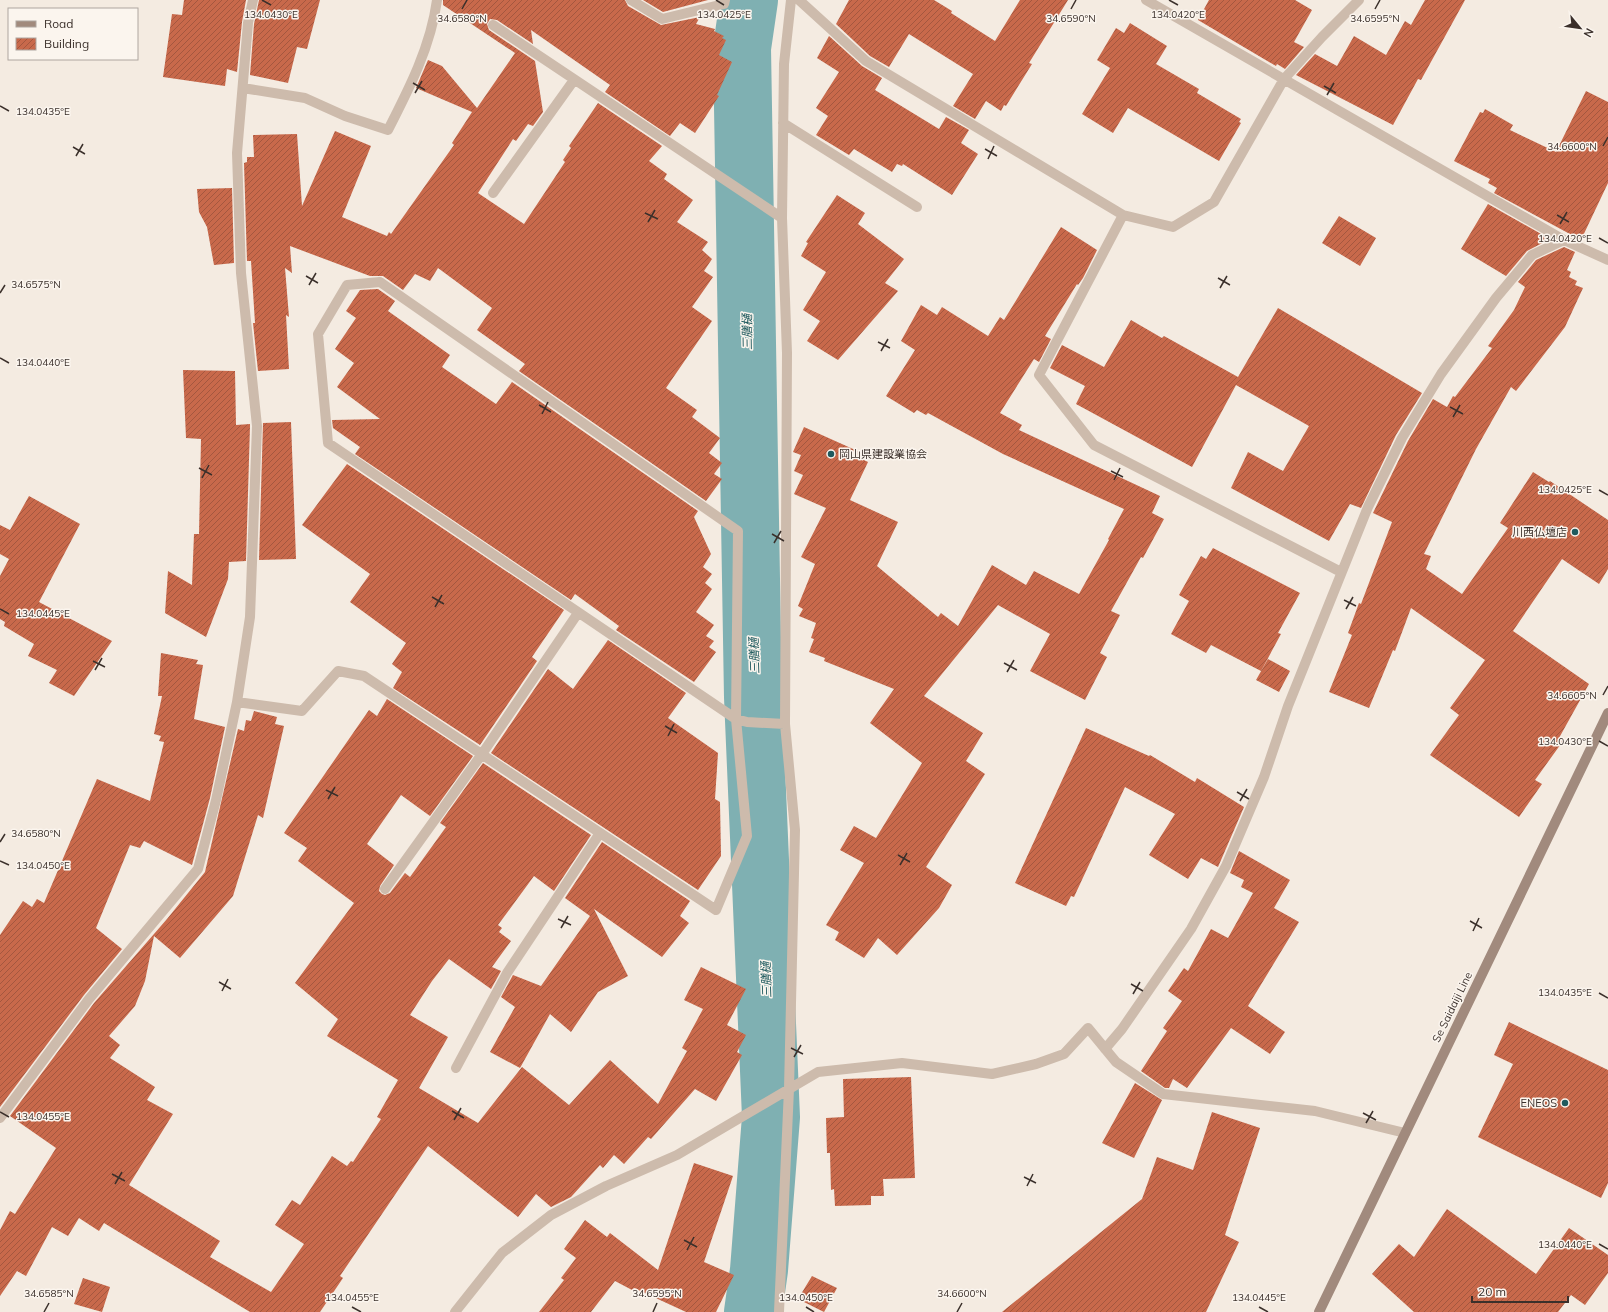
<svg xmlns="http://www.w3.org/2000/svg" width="1608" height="1312" font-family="Mulish,'Noto Sans JP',sans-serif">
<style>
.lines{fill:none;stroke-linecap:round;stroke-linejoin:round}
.river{stroke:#7fb0b2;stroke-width:58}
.building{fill:url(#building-hatch)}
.street{stroke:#cdbbac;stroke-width:10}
.secondary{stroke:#a18a7d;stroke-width:10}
.ticks{fill:none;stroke:#3b302b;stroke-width:1.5}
.poi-dot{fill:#1f5a5e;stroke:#fbf5ee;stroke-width:1.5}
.labels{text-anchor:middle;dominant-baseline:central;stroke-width:3;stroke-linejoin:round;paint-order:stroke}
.poi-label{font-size:11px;fill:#3b302b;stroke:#fbf5ee;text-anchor:end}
.street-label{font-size:11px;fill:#3b302b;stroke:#fbf5ee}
.water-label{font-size:12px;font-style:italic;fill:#1f5a5e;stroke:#fbf5ee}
.ticks-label{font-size:10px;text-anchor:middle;fill:#3b302b;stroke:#fbf5ee;stroke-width:3;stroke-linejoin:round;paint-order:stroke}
</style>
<defs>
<pattern id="building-hatch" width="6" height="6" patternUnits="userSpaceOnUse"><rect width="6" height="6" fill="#c8694b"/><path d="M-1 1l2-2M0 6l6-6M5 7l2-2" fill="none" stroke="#a4573f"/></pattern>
</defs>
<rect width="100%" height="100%" fill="#f4ebe1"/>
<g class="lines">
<path class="river" d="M749,0L742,48L753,697L771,1117L759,1270L753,1312"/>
</g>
<path class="building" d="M184,0H246L242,22L237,72L227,69L225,86L163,77L172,14L182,15Z
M259,0H320L307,49L297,47L288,83L250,75L254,24Z
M443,0H625L628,6L661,25L700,17L696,24L715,29L714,31L724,36L722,38L726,40L719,55L732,62L717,95L719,96L695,133L680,123L670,136L605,92L610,85L531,30L533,44L497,20L490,19L487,24L489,30L535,61L543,112L533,126L528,124L516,141L513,139L478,193L524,224L565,162L563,160L571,148L569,146L598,103L662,146L649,161L667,174L664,179L693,200L677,222L708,242L702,250L712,259L704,271L713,277L692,307L712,321L666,388L697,410L692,417L720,438L709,453L722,463L714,474L722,479L706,501L519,371L525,364L477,330L492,308L438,268L430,281L415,274L403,290L383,276H370L290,246L292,273L285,268L289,317L286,315L289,369L258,371L253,323H255L251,261H247L244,163L247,162V157H254L253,135L297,134L302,206L335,131L371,146L342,217L387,236L389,232L391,234L454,145L452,143L472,112L416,88L428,60L442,66L477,108L515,53L443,5Z
M643,0H708L663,12Z
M849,0H934L952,11L951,13L995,41L1020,0H1068L1029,63L1032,64L1006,106L1004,105L1001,111L986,101L975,119L953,106L973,74L909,34L889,67L870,56L836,24Z
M1209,0H1295L1312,10L1294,42L1304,47L1285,69L1277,64L1276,66L1198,20Z
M1425,0H1465L1421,80L1418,79L1393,125L1296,75L1315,54L1337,66L1354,36L1386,55L1405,21L1411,25Z
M1130,23L1167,46L1156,64L1199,89L1197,93L1241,119L1239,122L1241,123L1219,161L1128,108L1113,133L1082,114L1110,68L1097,60L1116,28L1124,33Z
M829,36L862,66L882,78L875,90L939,129L946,117L969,130L961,143L978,154L952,195L903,164L902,166L897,164L892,172L854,149L849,155L816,135L828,116L816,108L839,72L817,58Z
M1586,91L1608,102V183L1581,240L1494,193L1497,188L1488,183L1490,179L1454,161L1480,112L1483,113L1485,109L1513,125L1510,130L1556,152Z
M232,188L234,263L214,265L207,227L199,212L197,189Z
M837,195L865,213L858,224L904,259L885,283L898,291L838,360L807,341L820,321L803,310L826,272L801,256L808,243L806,242Z
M1488,204L1550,239L1527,251L1506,276L1461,249Z
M1339,216L1376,238L1360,266L1322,243Z
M1061,227L1097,250L1083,278L1078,285L1077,284L1045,336L1051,339L1039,362L1034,359L1000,413L1022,425L1019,430L1160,496L1152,513L1164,519L1143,558L1141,557L1111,611L1120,615L1100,653L1107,657L1085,700L1030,671L1050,634L998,605L924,696L983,733L966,761L985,774L926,867L952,885L939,908L897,955L878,938L864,958L835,940L839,932L826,925L864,863L840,850L854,826L876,838L922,763L870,723L894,689L824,661L825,658L809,652L814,639L811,638L816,623L799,616L803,609L798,606L815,564L801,557L826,508L794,494L803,475L794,471L801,455L793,452L804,427L862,453L860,458L868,462L850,500L898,522L877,566L938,617L941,613L958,626L992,565L1026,585L1034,571L1079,594L1109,540L1108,539L1124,509L1003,454L928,413L926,415L917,410L914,413L886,396L915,350L901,341L921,305L937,315L942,307L988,336L1000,317L1004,320Z
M1564,247L1575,252L1567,270L1571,272L1569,277L1577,281L1575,285L1583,288L1565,327L1516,391L1511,387L1476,449L1424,554L1431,556L1426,569L1462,594L1508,528L1500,523L1533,472L1549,482L1550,481L1608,520V569L1599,584L1562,559L1513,631L1589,684L1559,738L1563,741L1535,780L1542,784L1519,817L1430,755L1459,715L1450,708L1485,660L1411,608L1395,651L1393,650L1369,708L1329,692L1352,635L1348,633L1359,603L1361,604L1392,522L1373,513L1408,441L1433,399L1447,407L1453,396L1455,397L1492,348L1488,346L1514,310L1525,287L1518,282L1536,260Z
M378,289L395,301L388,311L450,355L442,367L496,404L512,382L698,511L694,517L711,554L703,567L712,574L705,583L712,589L696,612L714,625L706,636L714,641L709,647L716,652L694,682L616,630L619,626L575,594L571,600L355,454L360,447L333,428L332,420L380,419L337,387L354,363L335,349L356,318L346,311L360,290Z
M1278,308L1422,393L1396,435L1361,508L1350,504L1329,541L1231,488L1248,452L1283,471L1309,426L1236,385L1192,467L1076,404L1085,386L1050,368L1062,345L1104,367L1131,320L1162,338L1164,336L1238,377Z
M183,370L235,371L236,425L250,424V426L246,561L229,562L228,579L206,637L165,613L168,571L192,585L194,534H199L201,439L186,438Z
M291,422L296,559L259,560L263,423Z
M347,464L564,610L532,657L537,661L480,745L393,688L402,672L392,664L406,643L350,602L370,574L302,525Z
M29,496L80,524L39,602L112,641L74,696L49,683L57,670L28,656L34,644L4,626L5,622L0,619V576L9,559L0,554V525L10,530Z
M1213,548L1300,593L1278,633L1281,634L1261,671L1211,645L1206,653L1171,634L1189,601L1179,595L1201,556L1206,559Z
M608,640L686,693L668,718L718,753L715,799L720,802L721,856L698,890L491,753L548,669L573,689Z
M161,653L198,660L196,664L203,665L194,719L225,727L210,798L192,865L144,841L140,848L130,845L96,928L122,949L84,995L0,1107V935L23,901L32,907L37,899L44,903L97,779L150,801L164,742L159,741L161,736L154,734L162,696H158Z
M1268,659L1290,671L1279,692L1256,680Z
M387,699L473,756L430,816L401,795L367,844L394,865L380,886L379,891L382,894L385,895L390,893L405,873L410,877L446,827L440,823L483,763L591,835L554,891L534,876L498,925L502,928L499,932L511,941L492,967L501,971L491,989L449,959L432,981L410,1015L448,1037L419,1088L478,1123L522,1067L569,1105L610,1060L658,1104L687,1051L682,1048L703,1009L684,1000L701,967L746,989L727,1025L746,1035L737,1052L742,1055L716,1101L695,1089L651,1139L648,1137L624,1164L614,1155L603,1168L600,1165L571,1197L551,1207L536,1194L518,1217L428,1146L340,1276L343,1278L320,1312H250L104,1223L99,1231L79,1218L68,1236L52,1227L26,1276L17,1271L0,1296V1230L10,1211L15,1214L56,1148L10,1116L94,1003L167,919L205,872L238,729L244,731L246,720L251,721L254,711L277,717L275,724L284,726L263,818L258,815L233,896L180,958L154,936L145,981L135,1006L109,1036L120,1045L110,1058L155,1087L147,1100L173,1114L129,1185L220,1241L210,1257L271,1292L304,1244L275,1225L292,1200L300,1205L332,1156L347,1166L351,1161L353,1162L381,1119L377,1117L398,1080L327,1036L338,1019L295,983L354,903L298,861L307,848L284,833L369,710L377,716Z
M1086,728L1149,756L1150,755L1195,782L1197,778L1244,807L1218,867L1201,858L1188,879L1149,855L1175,814L1125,787L1074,897L1071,896L1066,906L1015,883Z
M602,842L690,901L680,916L689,923L662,957L594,909L628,976L598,992L571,1032L550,1014L520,1068L490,1052L515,1007L501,997L513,975L541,986L590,916L565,898Z
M1239,851L1290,880L1274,908L1299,922L1248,1006L1285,1032L1270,1054L1231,1028L1187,1088L1173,1079L1169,1088H1165L1141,1071L1167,1031L1163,1028L1182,1001L1168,991L1184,968L1188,971L1211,929L1228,938L1253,893L1241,887L1244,880L1230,873Z
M1509,1022L1608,1070V1183L1601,1198L1478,1137L1513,1064L1494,1055Z
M911,1077L915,1178L883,1179L884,1196H871V1205L835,1206L834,1189L831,1190L830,1153H827L826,1118L844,1117L843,1079Z
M1135,1083L1162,1100L1134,1158L1102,1143Z
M1212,1112L1260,1128L1225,1235L1239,1242L1206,1312H1002L1142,1199L1157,1157L1193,1170Z
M694,1163L733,1176L704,1262L734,1275L716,1312H686L634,1288L632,1290L615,1281L591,1312H539L564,1280L561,1278L576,1258L564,1249L585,1220L607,1237L610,1233L658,1270Z
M1447,1209L1536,1274L1569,1228L1608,1255V1273L1585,1305L1571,1295L1558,1312H1414L1372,1274L1399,1244L1414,1257Z
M812,1276L837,1288L824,1312L798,1299Z
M83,1278L110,1287L102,1312L74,1304Z"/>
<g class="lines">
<path class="street" d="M631,0L662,19L724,4L725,0
M799,0L866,61L1123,215L1173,227L1214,202L1284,79L1322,37L1359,0
M1146,0L1564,240L1608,260
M493,25L782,218
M243,88L305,98L345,116L388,130C409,89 431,46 437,0
M783,123L917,207
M493,193L574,80
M1123,215L1039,375L1094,445L1341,572
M237,702L302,711L338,671L364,676L716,910L747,836L736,719L738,531L380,282L347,285L318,334L328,443L736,719L747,722L785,724
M385,889L482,754L578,613
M1105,1049L1122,1029L1191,929L1226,866L1264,777L1288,706L1368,507L1402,438L1441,374L1496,298L1532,255L1564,240
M456,1068L507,973L600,833
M0,1118L89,999L198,869L216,800L237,702L250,617L257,426L241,273L237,153L248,23L253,0
M455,1312L502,1253L551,1215L606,1186L677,1155L818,1072L902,1063L992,1074L1036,1064L1064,1054L1088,1028L1116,1062L1163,1094L1315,1111L1405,1133
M779,1312L789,1089L795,830L785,724L787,353L782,218L784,64L791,0"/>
<path class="secondary" d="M1319,1312L1608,713"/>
</g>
<path class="ticks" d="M262,0L271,5M716,0L724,5M1169,0L1178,5M462,9L467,0M1071,9L1076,0M1375,9L1380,0M413,83L425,90M1324,86L1336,93M415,93L422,81M1327,95L1334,83M0,106L9,111M1603,146L1608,137M73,147L85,154M985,149L997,156M76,156L83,144M988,159L994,146M645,213L658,219M1557,215L1569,222M648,222L655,210M1560,224L1567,212M1599,238L1608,243M306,276L318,283M1218,278L1230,285M309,285L316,273M1220,288L1227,276M0,293L5,285M878,342L890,348M881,351L888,339M0,358L9,363M539,405L551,412M1450,407L1463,414M542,414L548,402M1453,417L1460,405M199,468L212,475M1111,471L1123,477M202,478L209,465M1114,480L1120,468M1599,490L1608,495M772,534L784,541M774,543L781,531M432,597L444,604M1344,600L1356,606M435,607L442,595M0,609L9,614M1346,609L1353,597M93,661L105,667M1004,663L1017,670M95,670L102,658M1007,672L1014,660M1603,695L1608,686M665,726L677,733M668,736L674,724M1599,741L1608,746M326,790L338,796M1237,792L1249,799M328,799L335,787M1240,801L1247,789M0,842L5,834M898,855L910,862M0,861L9,865M900,865L907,853M558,919L571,925M1470,921L1482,928M561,928L568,916M1473,931L1479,918M219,982L231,989M1131,984L1143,991M222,991L228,979M1599,993L1608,998M1133,994L1140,982M791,1048L803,1054M794,1057L801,1045M452,1111L464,1118M0,1112L9,1117M1363,1113L1376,1120M454,1120L461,1108M1366,1123L1373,1111M112,1174L125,1181M1024,1177L1036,1183M115,1184L122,1172M1027,1186L1033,1174M684,1240L697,1247M1599,1244L1608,1249M687,1250L694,1237M352,1307L361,1312M806,1307L814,1312M1259,1307L1268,1312M44,1312L49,1303M653,1312L657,1303M957,1312L962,1303"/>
<g class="poi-dot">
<circle cx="831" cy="454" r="4"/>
<circle cx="1575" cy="532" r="4"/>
<circle cx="1565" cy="1103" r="4"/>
</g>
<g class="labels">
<g class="poi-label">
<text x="839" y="454" text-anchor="start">岡山県建設業協会</text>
<text x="1567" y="532">川西仏壇店</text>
<text x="1557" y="1103">ENEOS</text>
</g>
<g class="street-label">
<text transform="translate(1452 1007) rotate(-64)">Se Saidaiji Line</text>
</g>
<g class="water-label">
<text transform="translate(747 332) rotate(-91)">三膳樋</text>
<text transform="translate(754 656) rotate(-92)">三膳樋</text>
<text transform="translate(766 980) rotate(-92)">三膳樋</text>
</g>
</g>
<g class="ticks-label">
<text x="271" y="18">134.0430°E</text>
<text x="724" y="18">134.0425°E</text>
<text x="1178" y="18">134.0420°E</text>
<text x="462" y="22">34.6580°N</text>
<text x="1071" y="22">34.6590°N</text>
<text x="1375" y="22">34.6595°N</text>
<text x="43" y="115">134.0435°E</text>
<text x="1572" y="150">34.6600°N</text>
<text x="1565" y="242">134.0420°E</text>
<text x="36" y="288">34.6575°N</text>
<text x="43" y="366">134.0440°E</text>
<text x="1565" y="493">134.0425°E</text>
<text x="43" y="617">134.0445°E</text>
<text x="1572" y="699">34.6605°N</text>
<text x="1565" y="745">134.0430°E</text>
<text x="36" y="837">34.6580°N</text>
<text x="43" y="869">134.0450°E</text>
<text x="1565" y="996">134.0435°E</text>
<text x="43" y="1120">134.0455°E</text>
<text x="1565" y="1248">134.0440°E</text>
<text x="49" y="1297">34.6585°N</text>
<text x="657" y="1297">34.6595°N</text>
<text x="962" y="1297">34.6600°N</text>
<text x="352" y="1301">134.0455°E</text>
<text x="806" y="1301">134.0450°E</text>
<text x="1259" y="1301">134.0445°E</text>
</g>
<rect x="8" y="8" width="130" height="52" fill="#fbf5ee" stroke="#aea6a0"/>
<rect x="16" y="21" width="20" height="6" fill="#a18a7d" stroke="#aea6a0"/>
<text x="44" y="28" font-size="12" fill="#3b302b">Road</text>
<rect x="16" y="38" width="20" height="12" fill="url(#building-hatch)" stroke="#aea6a0"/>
<text x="44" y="48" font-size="12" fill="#3b302b">Building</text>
<g transform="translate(1580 28) rotate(119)" stroke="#fbf5ee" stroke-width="3" paint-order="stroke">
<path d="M0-3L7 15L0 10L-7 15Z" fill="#3b302b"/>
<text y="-6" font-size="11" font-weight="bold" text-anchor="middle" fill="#3b302b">N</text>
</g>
<path d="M1472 1296v6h96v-6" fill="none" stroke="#3b302b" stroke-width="2"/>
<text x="1478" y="1296" font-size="12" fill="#3b302b" stroke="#fbf5ee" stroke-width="3" paint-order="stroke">20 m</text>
</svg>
